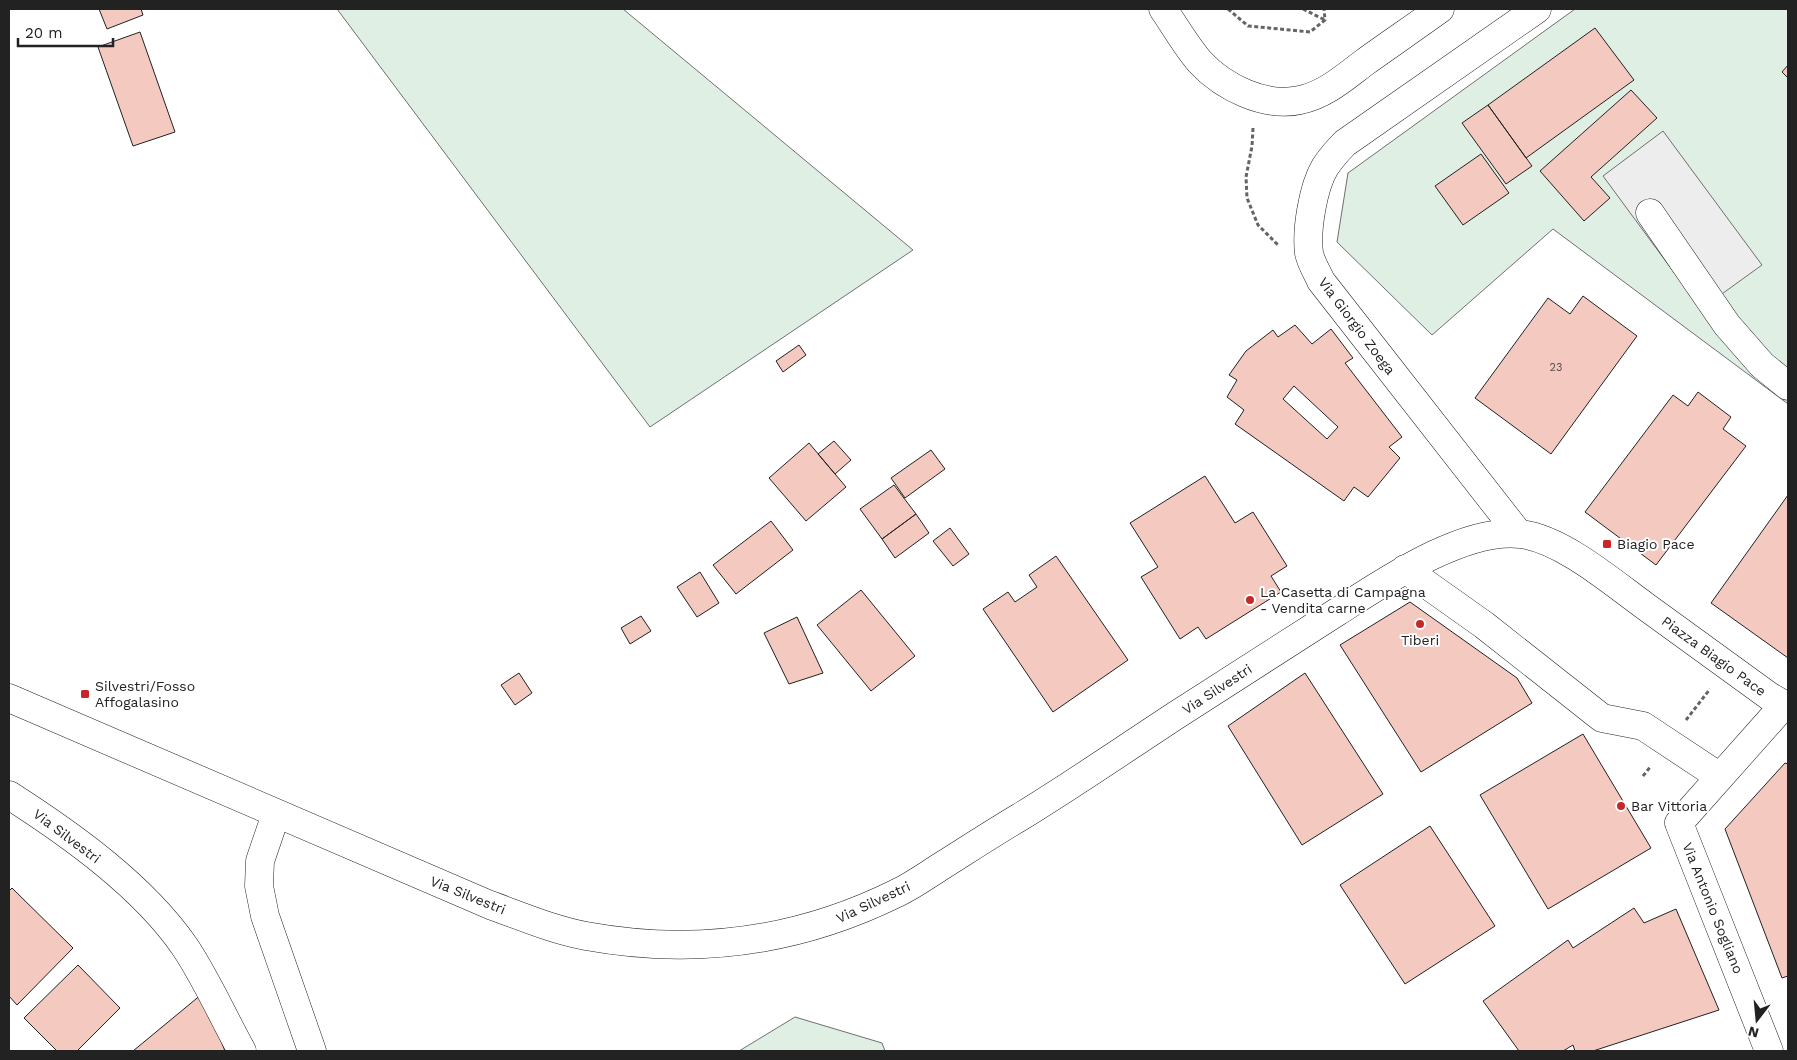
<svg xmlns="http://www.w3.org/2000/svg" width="1797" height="1060" font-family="'Work Sans',sans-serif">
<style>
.green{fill:#e0efe3;stroke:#6f6f6f}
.parking{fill:#ededed;stroke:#6f6f6f}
.building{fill:#f3c9c0;stroke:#222;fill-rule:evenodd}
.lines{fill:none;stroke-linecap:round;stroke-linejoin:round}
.minor-casing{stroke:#222;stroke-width:29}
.major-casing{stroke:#222;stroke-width:29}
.path{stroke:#646464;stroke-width:3;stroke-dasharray:4 2.5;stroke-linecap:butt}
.minor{stroke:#fff;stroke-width:28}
.major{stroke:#fff;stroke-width:28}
.poi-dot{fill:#c62828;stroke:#fff;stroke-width:2}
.labels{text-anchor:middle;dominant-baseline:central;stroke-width:4;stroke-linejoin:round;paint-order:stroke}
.number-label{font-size:11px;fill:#564c4a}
.street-label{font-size:14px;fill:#222;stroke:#fff}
.poi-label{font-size:14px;fill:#222;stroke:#fff;text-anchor:start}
</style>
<rect width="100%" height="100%" fill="#fff"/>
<path class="green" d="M337,9H623L913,250L650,427Z
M1575,9H1788V404L1553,229L1432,335L1337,242L1348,173Z
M795,1017L882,1043L885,1051H739Z"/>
<path class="parking" d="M1663,131L1762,265L1701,309L1603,176Z"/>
<path class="building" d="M99,9H141L143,15L107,29Z
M1595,28L1634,80L1526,158L1488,105Z
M140,32L175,132L133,146L98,47Z
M1788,65V78L1782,72Z
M1631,90L1657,118L1591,177L1610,198L1584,221L1540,171Z
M1488,105L1532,166L1506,184L1462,123Z
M1481,154L1509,193L1463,225L1435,186Z
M1583,296L1637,336L1551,454L1475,398L1548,298L1570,314Z
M1295,325L1312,344L1331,329L1353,358L1345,363L1402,437L1389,447L1400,458L1368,497L1354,487L1344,501L1235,424L1244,410L1227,397L1237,380L1229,375L1246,351L1273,330L1278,337ZM1294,386L1338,427L1327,439L1283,399Z
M799,345L806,355L783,372L776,361Z
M1698,392L1731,417L1723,429L1746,446L1656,565L1585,512L1673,395L1688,406Z
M834,441L851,460L835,474L818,454Z
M809,443L846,487L806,521L769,478Z
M931,450L945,469L905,498L891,478Z
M1205,476L1235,523L1253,512L1287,566L1271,576L1281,592L1206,639L1198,627L1180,639L1141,577L1158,567L1130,523Z
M894,485L916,514L882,539L860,509Z
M1788,495V658L1711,603Z
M916,514L929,533L895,558L882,539Z
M771,521L793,550L736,594L713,565Z
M950,528L969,554L953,566L933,541Z
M1056,556L1128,660L1053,712L983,609L1008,592L1015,602L1037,587L1029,575Z
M700,572L719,603L697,617L677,587Z
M861,590L915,656L871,691L817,625Z
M1410,602L1517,678L1532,703L1421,772L1340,645Z
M641,616L651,631L630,644L621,628Z
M797,617L823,673L789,684L764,633Z
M519,673L532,693L515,705L501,685Z
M1305,673L1383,794L1302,845L1228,726Z
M1583,734L1651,848L1548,909L1480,795Z
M1785,763L1788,764V976L1782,978L1725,829Z
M1430,826L1495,926L1405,984L1340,885Z
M12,888L73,948L17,1005L9,996V891Z
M1634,908L1644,923L1676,909L1719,1010L1593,1051H1575L1573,1045L1563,1051H1519L1483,1001L1568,940L1573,948Z
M78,965L120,1008L77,1051H57L24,1018Z
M202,994L225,1051H133Z"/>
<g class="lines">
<g class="minor-casing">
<path id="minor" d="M1163,9C1175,26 1186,46 1200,62C1223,87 1265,108 1300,100C1325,95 1345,77 1365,62C1390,44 1415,27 1440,9
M1650,213L1727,325L1762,365L1788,386
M1518,533L1321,281C1317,272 1311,263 1309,253C1306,230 1313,187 1325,167C1331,158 1338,150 1345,143L1537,9
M1405,569L1484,625L1602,718L1643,726L1720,777
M9,795C70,834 143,886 185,947C207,980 223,1017 242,1051
M276,814L260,861L259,886L265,916L312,1051
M1769,1051L1679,823L1784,705"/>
</g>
<g class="major-casing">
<path id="major" d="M9,698L490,905C521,916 553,930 586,936C695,956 798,942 897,893C912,886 926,876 940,867C967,850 993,833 1020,817C1074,784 1126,748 1178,714C1231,680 1284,646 1337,612C1384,582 1463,527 1521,534C1562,539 1612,582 1645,606C1687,636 1728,666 1769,696L1788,707"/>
</g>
<path class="path" d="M1228,9L1248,26L1310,32L1325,20L1324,9
M1303,9L1325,20
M1253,128L1252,146L1246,177L1247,198L1258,225L1278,245
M1686,720L1710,689
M1643,776L1651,766"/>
<use href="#minor" class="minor"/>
<use href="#major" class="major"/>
</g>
<g class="poi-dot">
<rect x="1602" y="539" width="10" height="10" rx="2.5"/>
<circle cx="1250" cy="600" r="5"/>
<circle cx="1420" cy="624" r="5"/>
<rect x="80" y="689" width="10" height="10" rx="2.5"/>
<circle cx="1621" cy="806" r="5"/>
</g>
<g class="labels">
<g class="number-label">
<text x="1556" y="367">23</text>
</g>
<g class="street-label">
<text transform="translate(1357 326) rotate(53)">Via Giorgio Zoega</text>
<text transform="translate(1714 656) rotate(36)">Piazza Biagio Pace</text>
<text transform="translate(1217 689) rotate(-33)">Via Silvestri</text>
<text transform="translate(67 836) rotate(37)">Via Silvestri</text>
<text transform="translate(468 895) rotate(22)">Via Silvestri</text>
<text transform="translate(873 902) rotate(-25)">Via Silvestri</text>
<text transform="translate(1713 908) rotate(68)">Via Antonio Sogliano</text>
</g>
<g class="poi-label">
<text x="1617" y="544">Biagio Pace</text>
<text x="1260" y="592">La Casetta di Campagna<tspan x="1260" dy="16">- Vendita carne</tspan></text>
<text x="1420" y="640" text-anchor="middle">Tiberi</text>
<text x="95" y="686">Silvestri/Fosso<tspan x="95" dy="16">Affogalasino</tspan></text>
<text x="1631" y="806">Bar Vittoria</text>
</g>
</g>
<rect width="1797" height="1060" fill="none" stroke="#222222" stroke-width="20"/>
<g transform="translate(1757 1020) rotate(196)" stroke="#ffffff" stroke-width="4" paint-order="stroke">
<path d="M0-4L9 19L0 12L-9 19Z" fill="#222222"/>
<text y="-8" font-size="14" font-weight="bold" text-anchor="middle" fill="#222222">N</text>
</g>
<path d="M18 38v8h95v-8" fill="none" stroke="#222222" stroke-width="2.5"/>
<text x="25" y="38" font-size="15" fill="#222222" stroke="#ffffff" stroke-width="4" paint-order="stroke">20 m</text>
</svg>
